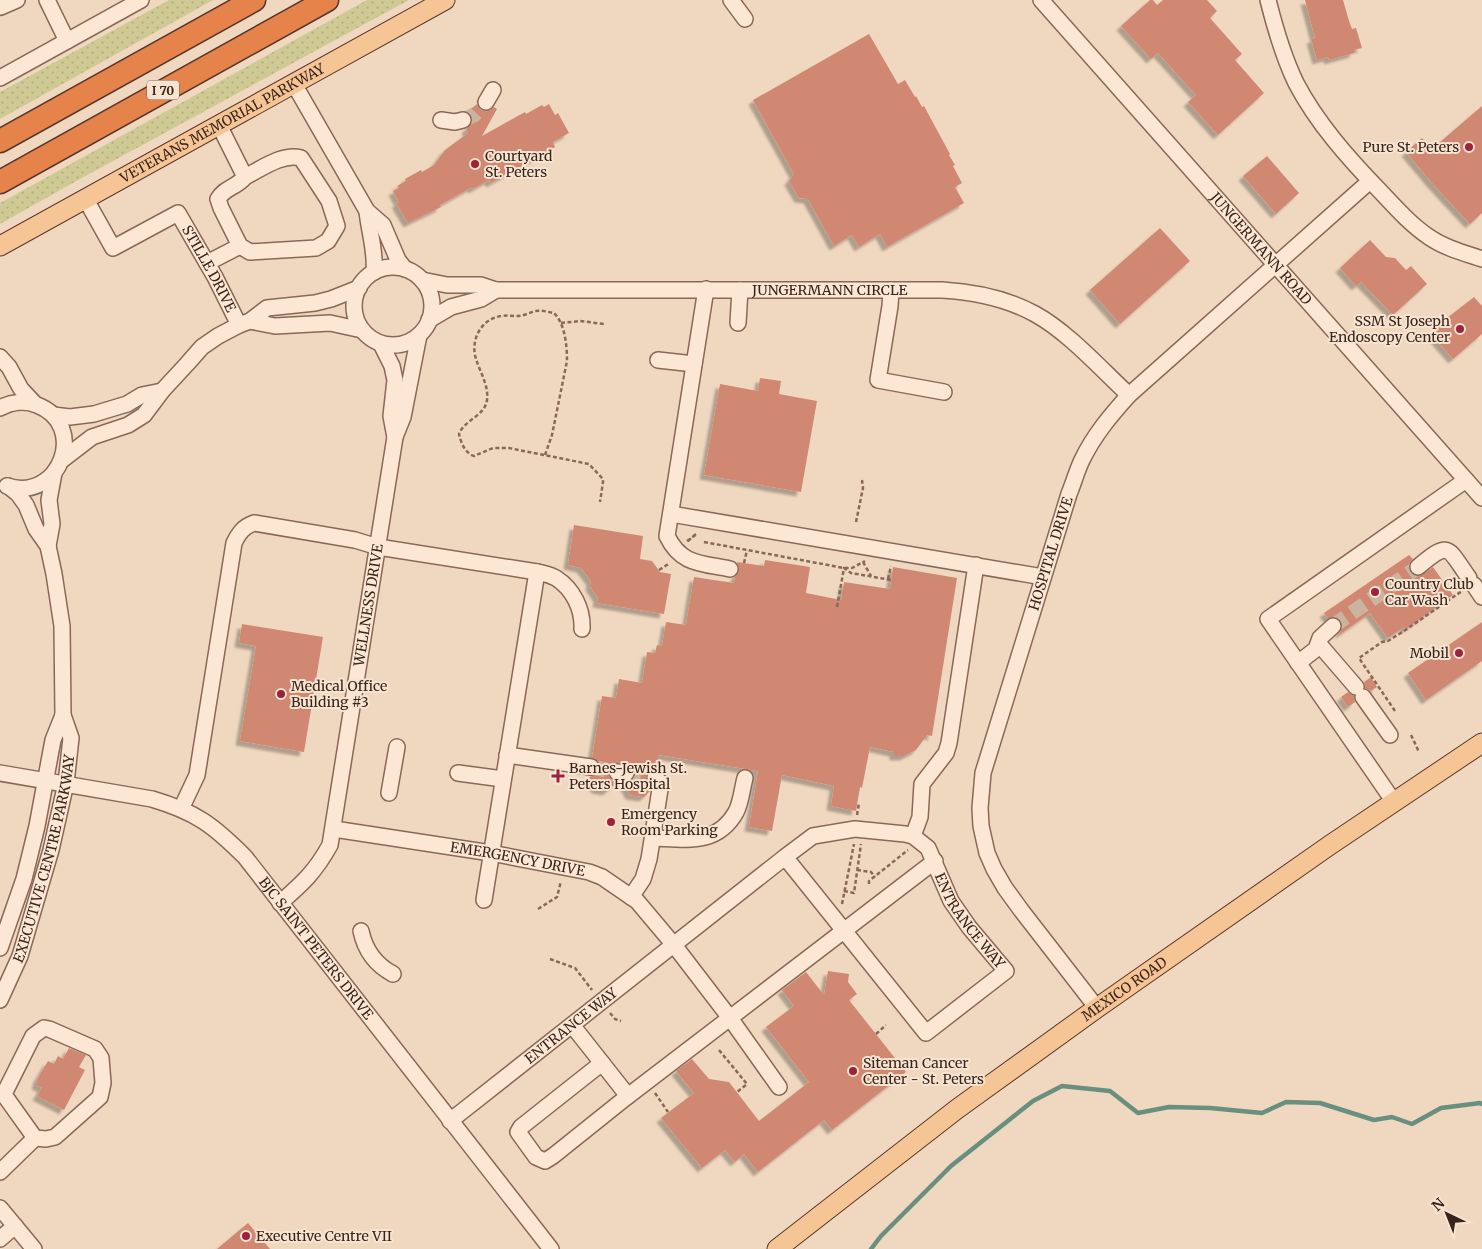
<svg xmlns="http://www.w3.org/2000/svg" width="1482" height="1249" font-family="Merriweather,serif">
<style>
.grass{fill:url(#grass-dots)}
.lines{fill:none;stroke-linecap:round;stroke-linejoin:round}
.stream{stroke:#69907f;stroke-width:4.5}
.building{fill:#d18873;filter:url(#shadow)}
.minor-tunnel{stroke:#cbb49f;stroke-width:15;stroke-dasharray:15 8;stroke-linecap:butt}
.minor-casing{stroke:#8a6857;stroke-width:18}
.major-casing{stroke:#58372b;stroke-width:21}
.highway-casing{stroke:#58372b;stroke-width:25}
.path{stroke:#8a6857;stroke-width:2.5;stroke-dasharray:4 2.5;stroke-linecap:butt}
.minor{stroke:#fbe7d3;stroke-width:15}
.major{stroke:#f6c595;stroke-width:19}
.highway{stroke:#e5834b;stroke-width:22}
.poi-dot{fill:#9d233c;stroke:#f7e4d0;stroke-width:2}
.labels{text-anchor:middle;dominant-baseline:central;stroke-width:4;stroke-linejoin:round;paint-order:stroke}
.shield{fill:#f7e4d0;stroke:#725e52;stroke-width:1}
.shield-label{font-size:12px;font-weight:bold;fill:#39241c}
.street-label{font-size:14px;fill:#39241c;stroke:#f7e4d0}
.poi-label{font-size:14px;fill:#39241c;stroke:#f7e4d0;text-anchor:start}
</style>
<defs>
<pattern id="grass-dots" width="8" height="8" patternUnits="userSpaceOnUse" patternTransform="scale(1.25)"><rect width="8" height="8" fill="#cfca93"/><path d="M2 2h.1M6 6h.1" fill="none" stroke="#b2ad7e" stroke-width="1.8" stroke-linecap="round"/></pattern>
<filter id="shadow"><feDropShadow dx="-4.5" dy="4.5" stdDeviation="1" flood-color="#0004"/></filter>
</defs>
<rect width="100%" height="100%" fill="#f0d8c0"/>
<path class="grass" d="M169,0H213L0,119V92Z
M367,0H409L80,179L0,224V203Z"/>
<g class="lines">
<path class="stream" d="M871,1249L881,1236L951,1166L1033,1101L1062,1086L1110,1091L1138,1113L1169,1107L1210,1108L1262,1113L1286,1102L1320,1103L1374,1120L1392,1117L1412,1124L1441,1108L1480,1103L1482,1104"/>
</g>
<path class="building" d="M1150,0H1153L1157,5L1163,0H1207L1217,11L1210,18L1242,54L1235,60L1264,93L1218,135L1188,102L1196,95L1158,53L1151,59L1121,26Z
M1305,0H1343L1349,21L1352,29L1356,28L1362,48L1354,50V53L1329,60L1328,57L1317,60L1311,39L1315,38Z
M869,34L898,84L905,80L915,97L916,96L922,107L924,106L950,154L949,155L955,165L953,166L962,183L955,187L964,203L887,247L880,234L859,247L852,235L834,246L808,199L799,198L789,181L794,174L753,100Z
M477,104L481,110L485,111L490,110L494,107L497,109L482,136L525,112L526,114L542,105L544,107L549,104L555,115L558,113L569,133L553,142L555,147L491,183L489,180L473,189L472,187L440,205L441,207L408,223L396,203L399,202L393,191L399,188L397,186L406,181L405,179L421,170L422,172L434,165L445,150L468,133L466,129L472,123V118L467,112Z
M1482,106V213L1470,224L1432,183L1406,152L1422,138L1432,149Z
M1267,156L1299,193L1276,214L1243,176Z
M1160,228L1190,261L1120,324L1090,290Z
M1370,240L1386,257L1395,258L1406,270L1411,266L1427,284L1393,315L1361,282L1356,286L1340,268Z
M1474,297L1482,306V334L1453,359L1431,334L1443,324L1442,322Z
M760,378L781,381L779,394L817,401L801,492L704,475L720,384L758,391Z
M574,525L643,536L640,559L652,561L660,572L671,574L664,614L597,603L598,598L590,586L591,581L581,568L568,565Z
M1409,555L1413,559L1409,564L1411,573L1420,576L1433,567L1453,595L1406,629L1404,627L1388,638L1370,613L1339,635L1342,628L1340,620L1335,617L1328,618L1324,613Z
M765,560L810,567L806,593L841,600L844,582L890,589L893,567L957,578L932,736L927,735L916,750L904,756H894V752L870,747L862,788L860,787L856,811L831,806L834,786L782,775L772,831L749,827L758,771L659,755L657,769H651L646,776V782L651,787L650,791L644,797L630,795L623,782L630,781L635,775L634,769L627,764L618,763L610,766L608,771L609,776L612,780L618,782L607,791L596,789L589,777L595,775L600,769L599,763L592,758L602,696L616,698L619,679L642,683L647,652L655,653L657,645L662,646L666,622L686,625L694,577L734,583L735,577L739,570L737,562L764,566Z
M1482,622V661L1426,700L1408,673Z
M242,624L323,637L304,752L240,741L256,646L239,643Z
M1371,677L1377,687L1371,691L1365,688L1364,682Z
M1348,692L1354,696L1355,702L1348,707L1341,697Z
M828,971L849,974L848,982L857,994L849,1000L906,1072L832,1130L824,1120L758,1172L744,1154L735,1162L725,1150L702,1168L661,1118L694,1093L676,1071L692,1059L709,1079L729,1082L759,1121L809,1082L766,1027L794,1006L782,990L806,972L824,995Z
M69,1048L86,1055L79,1067L85,1070L64,1110L37,1096L42,1088L36,1085L38,1078L48,1061L54,1064L58,1056L63,1059Z
M248,1223L270,1249H217Z"/>
<g class="lines">
<path class="minor-tunnel" d="M463,120L474,115L486,102
M1333,626L1418,567
M591,767L617,772
M626,773L655,778"/>
<g class="minor-casing">
<g id="minor">
<path d="M47,0L67,41"/>
<path d="M731,0L745,19"/>
<path id="s1" d="M1041,0L1482,498"/>
<path d="M1268,0C1275,28 1283,56 1296,83C1317,123 1348,158 1380,191C1395,207 1410,224 1429,237C1445,248 1464,253 1482,259"/>
<path d="M0,6L1,7L17,0"/>
<path d="M0,78L141,0"/>
<path d="M294,84L367,211L383,225L398,260L405,269"/>
<path d="M486,102L493,90"/>
<path d="M441,120L455,122L463,120"/>
<path d="M219,125L245,177C236,188 225,187 218,199L221,208L240,246L250,252L316,248L328,241L337,226L329,201L301,158C282,153 261,169 245,177"/>
<path id="s2" d="M85,198L113,248L178,213L215,277L239,325"/>
<path d="M367,211C369,232 376,251 374,272"/>
<path d="M207,263L240,246"/>
<circle cx="393" cy="306" r="39"/>
<path id="s3" d="M422,280L447,285H481L496,290H942C975,292 1006,298 1035,314C1068,332 1101,369 1129,395"/>
<path d="M706,289L667,536C681,565 701,563 730,569"/>
<path d="M891,290L890,306L878,380L944,392"/>
<path d="M429,320L451,307L481,299L496,290"/>
<path d="M250,321L275,326L330,323L362,330"/>
<path d="M738,323L740,290"/>
<path d="M381,344L392,366L395,380L391,416L395,437"/>
<path d="M0,357L9,367L21,389L35,404"/>
<path d="M658,360L694,364"/>
<path d="M0,408C11,402 25,400 37,405C89,425 60,503 7,486"/>
<path d="M53,415L70,417L94,414L127,404L142,395L162,391"/>
<path d="M62,460L92,437L128,425L144,415L162,391L187,364L202,347L218,336L239,325L250,321L267,308L315,303L331,299L359,288"/>
<path d="M671,514L1043,577"/>
<path d="M48,546L52,524L49,500L54,473"/>
<path d="M1418,567C1450,540 1447,547 1469,578"/>
<path d="M1474,585L1482,597"/>
<path d="M1319,644L1356,687"/>
<path d="M1298,663L1316,649L1320,638L1333,626"/>
<path d="M1363,697L1390,735"/>
<path d="M507,755L591,767"/>
<path d="M617,772L626,773"/>
<path id="s4" d="M0,773L152,799C196,812 213,825 245,857L551,1249"/>
<path d="M458,773L503,779"/>
<path d="M389,793L397,747"/>
<path d="M1394,802L1268,619L1466,480"/>
<path d="M181,809L197,775L234,543C239,533 243,527 254,523L355,540L378,547L537,572C543,573 550,575 556,578C573,589 583,609 582,629"/>
<path id="s5" d="M334,829L491,853L589,872L602,877L637,901L674,945L730,1018L779,1087"/>
<path d="M913,836L920,817L922,784L946,753L949,743L976,565"/>
<path d="M653,838C685,839 717,846 736,812C741,803 742,789 745,778"/>
<path d="M631,897L643,879L649,859L661,783L655,778"/>
<path d="M484,900L537,572"/>
<path id="s6" d="M280,903C303,883 315,872 330,845L395,437L403,417L419,335"/>
<path d="M361,931C365,950 376,965 393,974"/>
<path d="M0,948L24,879L37,826L53,740L63,715"/>
<path id="s7" d="M0,1000L20,956L51,850L66,783L71,738L63,715L62,626L54,574L48,546L36,529L26,505L18,494L8,486"/>
<path id="s8" d="M1097,1008L1021,910L1005,888L994,869L987,853L981,826L980,808L983,773L1069,494C1074,482 1077,470 1082,460C1094,435 1111,415 1129,395L1370,181"/>
<path d="M572,1025L628,1096L935,861"/>
<path d="M44,1028L49,1029L95,1049L101,1058L103,1083L100,1097L55,1137L46,1139L35,1138L5,1096V1092L33,1036Z"/>
<path d="M602,1063L521,1127L518,1132L536,1157L545,1161L553,1156L628,1096"/>
<path id="s9" d="M450,1121L785,857L813,836L855,829L905,834L913,836L928,848L951,901L969,927L1006,971L926,1033L785,857"/>
<path d="M0,1172L35,1138"/>
<path d="M0,1208L34,1249"/>
<path d="M0,1239L15,1226"/>
</g>
</g>
<g class="major-casing">
<g id="major">
<path id="s10" d="M0,246L445,0"/>
<path id="s11" d="M777,1249L957,1109L1097,1008L1330,845L1482,743"/>
</g>
</g>
<g class="highway-casing">
<path id="highway" d="M0,141L254,0
M0,182L327,0"/>
</g>
<path class="path" d="M561,323L580,321L604,324
M545,455L552,435L567,361C567,345 565,324 554,313C548,312 542,310 535,311C529,313 523,316 517,316C512,316 507,315 501,316C481,319 470,340 476,359C480,372 489,386 487,400C485,416 464,420 459,434C461,443 465,453 474,456L493,448H509L589,464L603,479V482L600,502
M856,522L863,488L862,480
M687,541L697,534
M688,541L697,533
M704,542L844,568H852L865,561
M863,562L871,576
M744,563L747,550
M659,570L670,563
M888,579L891,566
M837,607L844,568L851,573L891,580
M1395,711L1359,658L1382,642L1388,641L1404,631L1462,591
M1411,735L1419,752
M857,815L859,803
M857,870L871,872L875,877
M869,884V881L908,850
M844,891L854,893L861,844
M842,904L854,844
M538,909L557,897L561,881
M550,959L575,968L592,990
M610,1013L615,1019L621,1021
M876,1034L886,1025
M719,1050L747,1084L737,1092
M655,1093L668,1112"/>
<use href="#minor" class="minor"/>
<use href="#major" class="major"/>
<use href="#highway" class="highway"/>
</g>
<g class="poi-dot">
<circle cx="1469" cy="147" r="5"/>
<circle cx="475" cy="164" r="5"/>
<circle cx="1460" cy="329" r="5"/>
<circle cx="1375" cy="592" r="5"/>
<circle cx="1459" cy="653" r="5"/>
<circle cx="281" cy="694" r="5"/>
<path d="M555.5 768.5h5v5h5v5h-5v5h-5v-5h-5v-5h5z"/>
<circle cx="611" cy="822" r="5"/>
<circle cx="853" cy="1071" r="5"/>
<circle cx="246" cy="1236" r="5"/>
</g>
<g class="labels">
<rect class="shield" x="147" y="80.5" width="32" height="19" rx="4"/>
<g class="shield-label">
<text x="163" y="90">I 70</text>
</g>
<g class="street-label">
<text stroke="none"><textPath href="#s10" startOffset="254">VETERANS MEMORIAL PARKWAY</textPath></text>
<text stroke="none"><textPath href="#s1" startOffset="332">JUNGERMANN ROAD</textPath></text>
<text stroke="none"><textPath href="#s2" startOffset="195">STILLE DRIVE</textPath></text>
<text stroke="none"><textPath href="#s3" startOffset="409">JUNGERMANN CIRCLE</textPath></text>
<text stroke="none"><textPath href="#s8" startOffset="501">HOSPITAL DRIVE</textPath></text>
<text stroke="none"><textPath href="#s6" startOffset="320">WELLNESS DRIVE</textPath></text>
<text stroke="none"><textPath href="#s7" startOffset="149">EXECUTIVE CENTRE PARKWAY</textPath></text>
<text stroke="none"><textPath href="#s5" startOffset="186">EMERGENCY DRIVE</textPath></text>
<text stroke="none"><textPath href="#s9" startOffset="666">ENTRANCE WAY</textPath></text>
<text stroke="none"><textPath href="#s4" startOffset="381">BJC SAINT PETERS DRIVE</textPath></text>
<text stroke="none"><textPath href="#s11" startOffset="434">MEXICO ROAD</textPath></text>
<text stroke="none"><textPath href="#s9" startOffset="154">ENTRANCE WAY</textPath></text>
</g>
<g class="poi-label">
<text x="1459" y="147" text-anchor="end">Pure St. Peters</text>
<text x="485" y="156">Courtyard<tspan x="485" dy="16">St. Peters</tspan></text>
<text x="1450" y="321" text-anchor="end">SSM St Joseph<tspan x="1450" dy="16">Endoscopy Center</tspan></text>
<text x="1385" y="584">Country Club<tspan x="1385" dy="16">Car Wash</tspan></text>
<text x="1449" y="653" text-anchor="end">Mobil</text>
<text x="291" y="686">Medical Office<tspan x="291" dy="16">Building #3</tspan></text>
<text x="569" y="768">Barnes-Jewish St.<tspan x="569" dy="16">Peters Hospital</tspan></text>
<text x="621" y="814">Emergency<tspan x="621" dy="16">Room Parking</tspan></text>
<text x="863" y="1063">Siteman Cancer<tspan x="863" dy="16">Center - St. Peters</tspan></text>
<text x="256" y="1236">Executive Centre VII</text>
</g>
</g>
<g transform="translate(1447 1214) rotate(317)" stroke="#f7e4d0" stroke-width="4" paint-order="stroke">
<path d="M0-4L9 19L0 12L-9 19Z" fill="#39241c"/>
<text y="-8" font-size="14" font-weight="bold" text-anchor="middle" fill="#39241c">N</text>
</g>
</svg>
